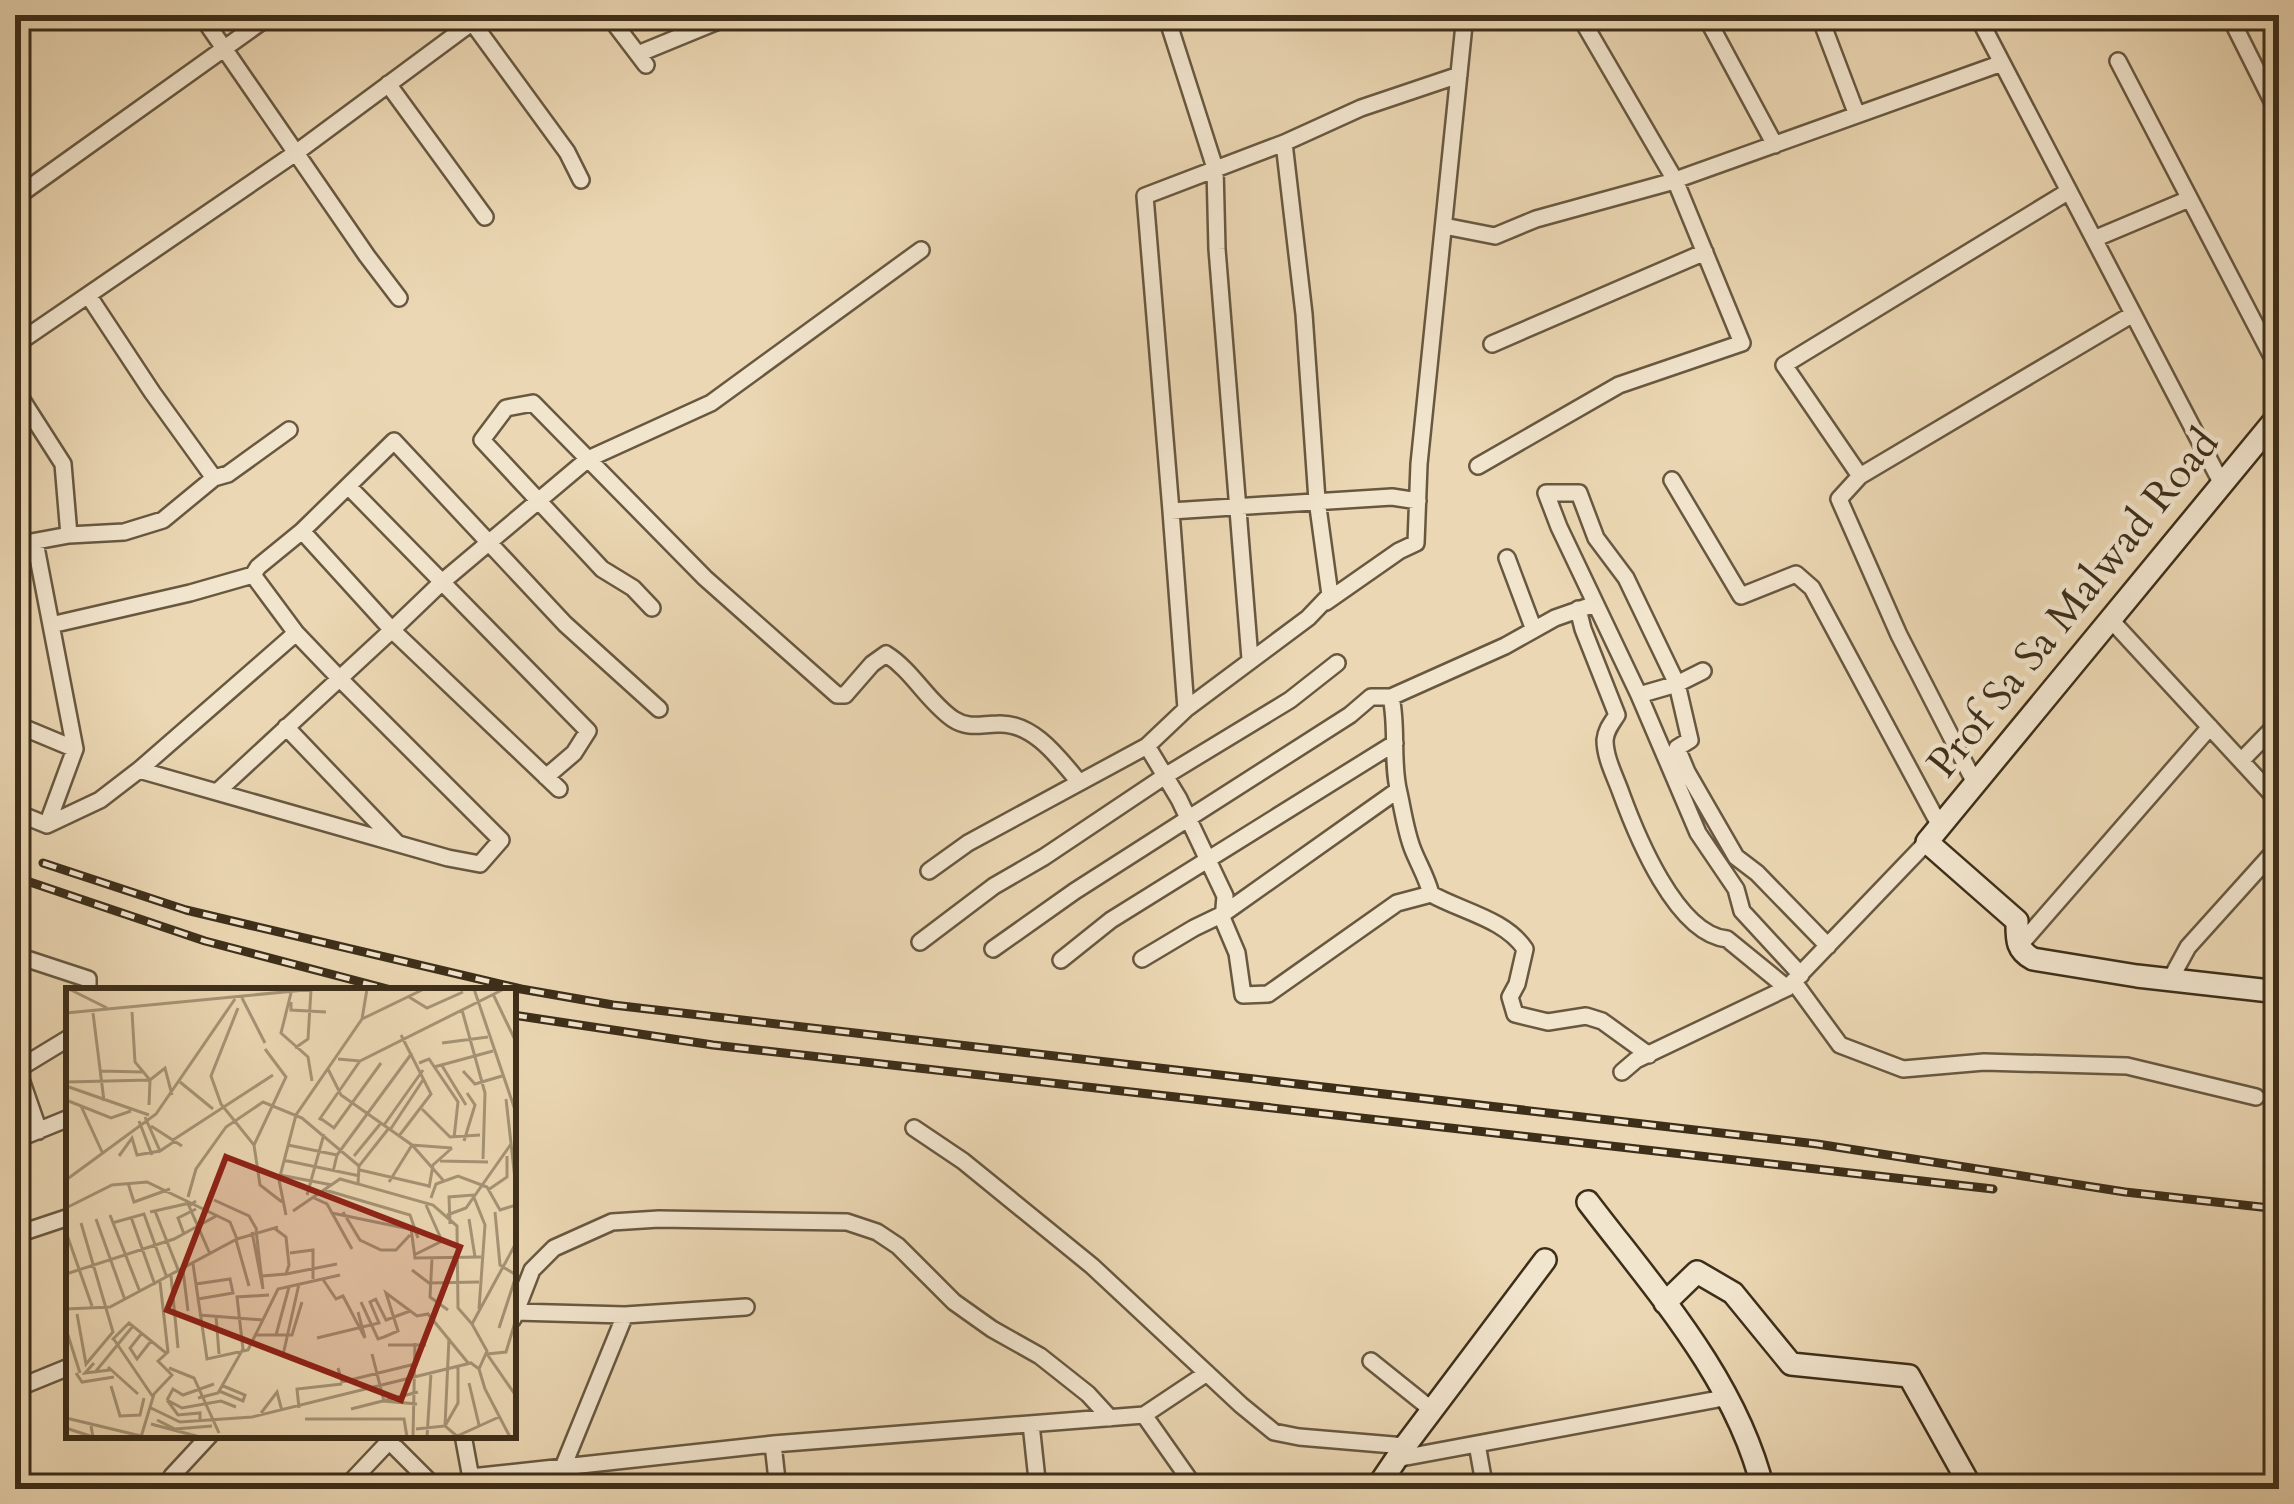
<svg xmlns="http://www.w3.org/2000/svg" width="2294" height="1504" font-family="Cardo,serif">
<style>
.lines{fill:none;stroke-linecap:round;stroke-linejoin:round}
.street-casing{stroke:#685840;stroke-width:20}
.secondary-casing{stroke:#3d2e19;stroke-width:26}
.street{stroke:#f2e5ce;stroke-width:15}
.secondary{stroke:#f2e5ce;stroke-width:21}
.rail-casing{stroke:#3d2e19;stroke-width:9}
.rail{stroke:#f2e5ce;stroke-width:4.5;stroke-dasharray:14;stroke-linecap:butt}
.labels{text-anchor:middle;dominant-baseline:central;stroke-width:9;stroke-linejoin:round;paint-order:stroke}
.street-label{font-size:42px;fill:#3d2e19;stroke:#f2e5ce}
.inset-road{fill:none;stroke:#a59375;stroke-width:3}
.view{fill:#8f2418;fill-opacity:0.15;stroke:#8f2418;stroke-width:6}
.inset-edge{fill:none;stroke:#3d2e19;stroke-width:6}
</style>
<rect width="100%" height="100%" fill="#ebd7b3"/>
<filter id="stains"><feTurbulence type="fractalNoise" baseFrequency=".00167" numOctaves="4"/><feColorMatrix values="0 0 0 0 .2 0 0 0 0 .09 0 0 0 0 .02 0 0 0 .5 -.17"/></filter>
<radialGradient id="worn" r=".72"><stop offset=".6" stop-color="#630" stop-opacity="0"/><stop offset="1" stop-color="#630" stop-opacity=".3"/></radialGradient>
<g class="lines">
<g class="street-casing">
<path id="street" d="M201,15L367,256L399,298
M608,15L646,65
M1166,15L1215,168L1217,249L1250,659
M1705,15L1775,145
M1819,15L1857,115
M1977,15L2222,484
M2229,15L2279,115
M472,22L567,152L581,180
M15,28L33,15
M638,54L733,15
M2118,61L2279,370
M388,84L485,217
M1284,143L1304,314L1317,500L1330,595
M2069,191L1784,365L1860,476L2133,314
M15,198L271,15
M1444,226L1495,236L1536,219L1667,183L2002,63
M2094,239L2189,199
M88,295L152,392L214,478
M1492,344L1705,252
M15,345L297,152L482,15
M15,389L63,464L69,535
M2262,435L2279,451
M1478,466L1619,385L1742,343L1675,180L1579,15
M1860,476L1839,499L1899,635L1975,783
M1672,480L1741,596L1796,574L1812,588L1940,826
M1171,511L1145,196L1284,143L1361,108L1459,75
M302,531L392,630L442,582L348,486
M35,542L75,749L47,825
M15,545L69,535L124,532L163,520L214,478L228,474L289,430
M1507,558L1534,630
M1595,604L1555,618L1505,646L1391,697C1398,729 1391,761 1399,793C1403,811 1406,833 1413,850C1419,865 1427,878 1431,894C1461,911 1505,919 1525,949L1517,984L1510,997L1515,1014L1548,1022L1586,1016L1602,1021L1649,1055
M652,608L633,588L602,569L482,440L506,408L533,403L705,578L837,695H845L872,664L886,654C913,671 927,701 953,719C968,729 981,724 998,724C1033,722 1059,758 1079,782
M1578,609L1583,629L1617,715C1611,724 1606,730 1605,740C1605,758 1615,776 1621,793C1636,834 1676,934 1727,939L1787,988
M2110,619L2279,802
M51,625L190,593L253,575
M1639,695L1677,684L1703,671
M1186,709L1171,511L1392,497L1418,501
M15,724L75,749
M286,727L396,842
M1147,746L1179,799L1225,896L1223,920L1237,953L1243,995L1268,994L1397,903L1431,894
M2241,761L2279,722
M139,770L296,633
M546,777L574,753L588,731L442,582L588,459L711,403L921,250
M218,791L392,630L559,789
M15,812L47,825L100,800L139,770L448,858L480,864L501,840L341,680L296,633L253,575L258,567L302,531L394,441L565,624L659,709
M929,871L968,843L1147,746L1186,709L1308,618L1330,595L1326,602L1399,551L1416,543L1419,464L1465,15
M920,942L994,886L1044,857L1165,776L1290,700L1337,663
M2019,946L2210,727
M993,949L1075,891L1350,715L1371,697H1391
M15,955L88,979V991
M1142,959L1194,928L1223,914L1398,790
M1061,960L1111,920L1395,743
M1801,975L1742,911L1736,889L1698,833L1639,695L1559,527L1546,493H1579L1596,538L1626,578L1677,684L1690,740L1677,748L1687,772L1736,857L1757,873L1828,946
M2170,980L2188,947L2279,846
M1794,982L1840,1045L1903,1069L1984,1062L2127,1066L2256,1097
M15,1062L39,1131
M18,1069L69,1038
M1622,1072L1636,1060L1787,988L1927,842
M914,1128L963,1161L1092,1266L1241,1405L1274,1432L1299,1437L1405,1446
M15,1140L69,1118
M18,1234L69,1217
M516,1312L625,1315L746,1307
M513,1319L532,1270L554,1248L612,1222L659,1219L847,1222L877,1232L898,1246L954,1302L992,1329L1040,1356L1088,1394L1110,1418
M1371,1361L1432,1410
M15,1389L69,1367
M1144,1415L1196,1489
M1031,1424L1038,1489
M463,1435L473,1489
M389,1441L437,1489
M773,1444L778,1489
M1477,1444L1485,1489
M1396,1459L1729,1397
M563,1467L625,1315
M169,1489L172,1476L210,1435
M344,1489L395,1435
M453,1489L471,1477L773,1444L1144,1415L1207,1373"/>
</g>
<g class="secondary-casing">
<path id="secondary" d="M2279,415L1927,842L2017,921C2017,939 2016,950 2033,959L2137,976L2279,992
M1588,1202C1655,1290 1736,1379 1763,1489
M1665,1303L1697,1272L1733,1293L1791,1364L1909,1376L1972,1489
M1376,1489L1405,1446L1545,1260"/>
</g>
<use href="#street" class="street"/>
<use href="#secondary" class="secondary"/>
<g class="rail-casing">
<path id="rail" d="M43,863L186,910L249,925L521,989L613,1005L1817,1144L2125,1192L2279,1209
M15,877L205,941L395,991
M513,1015L713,1045L1993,1189"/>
</g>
<use href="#rail" class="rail"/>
</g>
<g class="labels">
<g class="street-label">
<text transform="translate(2073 603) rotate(-51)">Prof Sa Sa Malwad Road</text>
</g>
</g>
<g transform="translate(66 988)">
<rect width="450" height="450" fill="#ebd7b3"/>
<path class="inset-road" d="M3,1L41,20M226,1L215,45L242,69L246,93M408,1L450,125M427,6L450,54M343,9L361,20L397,4M176,10L199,55M225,14V22L260,24M172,20L145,88L155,116L188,157L194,197L216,214M396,22L419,105L417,171M66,24L69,74L84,92L83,117M0,25L249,1M27,25L38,113M296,31L358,1M376,55L422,49M229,60L242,51L245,2M272,71L294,73L438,1M353,75L363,71L392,114L388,150M375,76L400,117M368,79L427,63M262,81L275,107L346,157L377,192M35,83L76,84M397,83L409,96L436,88M0,94L84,92L99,80L106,107M114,94L147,121M0,98L83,127M440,111L450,200M0,112L45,130L65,123M15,118L37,166M356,121L384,149L414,147M79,129L94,163L109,153M254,130L268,140L315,75M253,132L294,73M73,133L86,167M318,137L357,82M85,138L116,158M323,140L293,178L292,196L367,217L391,238L392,320L406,336M324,142L357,92M333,148L365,106L335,47M107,152L207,87M398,153L409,117L401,105M188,157L220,89L199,61M222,157L271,167M53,168L66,150L71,167L94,163M288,168L315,135M217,172L294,188M374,173L422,174M294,182L363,198M267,184L271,167L346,65M214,187L266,197M0,192L90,126L169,11M323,194L346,157L386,160M62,195L68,214L104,201M363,200L367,177L386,160M259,202L344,227L352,250M422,202L441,189V168M241,207L258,146M122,209L130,181L160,139L197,114L236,130L293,178M248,210L261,216L286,261M365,210L370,196L392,188L421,199L434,222L450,217M148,212L183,228L191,242M130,213L123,218L144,266M0,220L46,197L81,194L164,234L171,251M89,223L113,284M227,223L274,191L292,196M84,224L124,215M277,224L294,252L315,262H330L344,247M429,224L434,277L450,287M266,225L348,242M44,227L74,304M220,227L213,192L230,127L296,31L301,1M381,227L400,220L445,156M65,229L89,297M30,231L59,312M403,231L409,269M46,235L78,226L101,290M384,236L383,209L407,207L419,237L413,321M345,240L349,270L415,269M0,244L26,318M186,244L197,301L190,242M118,246L112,230L130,221M170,252L183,298M224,265L247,262V291M348,267L376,253L360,217M366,270L364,309L382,322M127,276L141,371L182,362L212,301L274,287M117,282L122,323M346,282L363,295L413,294M0,286L108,251L152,227M220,286L271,276M105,288L112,360M196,288L220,286L223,277L220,249L208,240M256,290L270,311L277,308L299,350L292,324M130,296L164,291L167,305L132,311M309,310L320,332L344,323M295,314L312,351L318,349M0,321L44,319L171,251L212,239M11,326L20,376L47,344L15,235M133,327L197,332M150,328L153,366M450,331L440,364L421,366L450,408M433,340L450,288M0,341L14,385M76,345L64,360L71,371L85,353M189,347H226L236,314M210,347L223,299M318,349L332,343L320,305L351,328L362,326L403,376M47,350L87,409M251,350L313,335L304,314L310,311M46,352L63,335L100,365M322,357H360M306,366L318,413L351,416M217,367L233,296M28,375L19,385L44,382M42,379L72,406M392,379V415L379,438L392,449M103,380L128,390L153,445M272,380L276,394L349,376M30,383L67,338M10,385L16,394L48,389M403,395L413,437M45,398L54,428L74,427L78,410M153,403L177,413L179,407L155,397M132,410L152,405L177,361L171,309L203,307M101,412L116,420L155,413L170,419M101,412L107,401L117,407L148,396M101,412L112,427L134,425V432M85,420L114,434L186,429L405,375L413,381M233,420L231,401L276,396M285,421L352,404M195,425L211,404L216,423M0,430L75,448M239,431H338L341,449M91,432L109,441L146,438M85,436L134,449M0,440L27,449L25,438M350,441L379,438L383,350M75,449L88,406L106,387L92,373L102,364L94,294M347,449L349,355M361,449L365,385M389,449L433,429M444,449L419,401L413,381L421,363L406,336L450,255"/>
<path class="view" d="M160,169L394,259L335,412L101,322Z"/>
<rect width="450" height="450" class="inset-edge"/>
</g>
<rect width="2294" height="1504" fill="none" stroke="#ebd7b3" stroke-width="60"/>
<rect x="18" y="18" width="2258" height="1468" fill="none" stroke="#3d2e19" stroke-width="6"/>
<rect x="30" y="30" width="2234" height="1444" fill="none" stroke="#3d2e19" stroke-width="3"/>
<rect width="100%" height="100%" filter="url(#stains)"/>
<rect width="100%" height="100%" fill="url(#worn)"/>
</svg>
